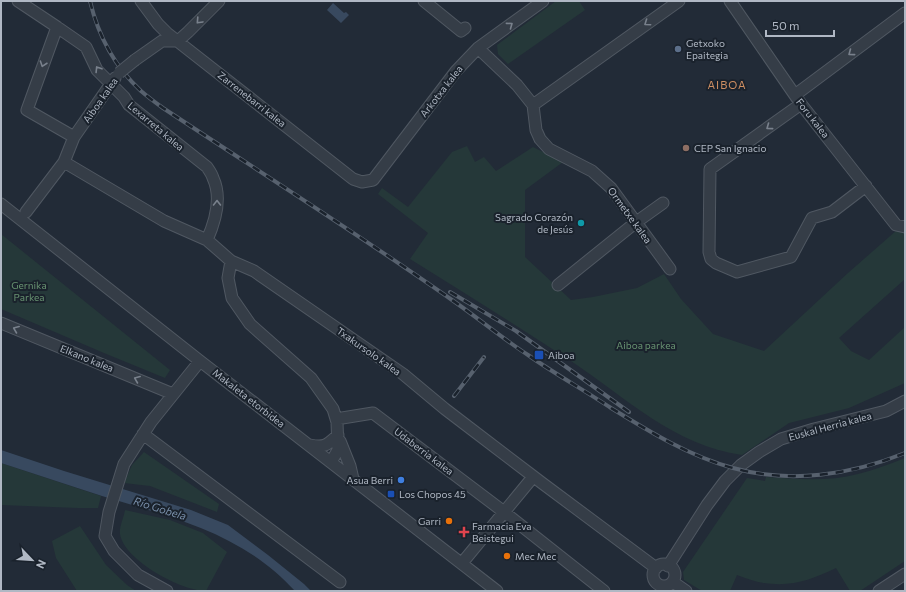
<svg xmlns="http://www.w3.org/2000/svg" width="906" height="592" font-family="Commissioner,sans-serif">
<style>
.green{fill:#253839}
.water{fill:#38495f}
.lines{fill:none;stroke-linecap:round;stroke-linejoin:round}
.minor-casing{stroke:#505862;stroke-width:13}
.minor{stroke:#353d47;stroke-width:11}
.rail-casing{stroke:#57616e;stroke-width:4}
.rail{stroke:#1a222c;stroke-width:2.5;stroke-dasharray:8;stroke-linecap:butt}
.minor-bridge-casing{stroke:#505862;stroke-width:13;stroke-linecap:butt}
.minor-bridge{stroke:#353d47;stroke-width:11}
.oneway{stroke:#79818c}
.service-dot{fill:#5c6f8a;stroke:#1a222c;stroke-width:1.5}
.education-dot{fill:#8d6e63;stroke:#1a222c;stroke-width:1.5}
.culture-dot{fill:#0f9aa8;stroke:#1a222c;stroke-width:1.5}
.transit-dot{fill:#1a4fb4;stroke:#1a222c;stroke-width:1.5}
.shop-dot{fill:#3f7fe0;stroke:#1a222c;stroke-width:1.5}
.food-dot{fill:#e8710a;stroke:#1a222c;stroke-width:1.5}
.health-dot{fill:#e0444e;stroke:#1a222c;stroke-width:1.5}
.labels{text-anchor:middle;dominant-baseline:central;stroke-width:4;stroke-linejoin:round;paint-order:stroke}
.poi-label{font-size:10px;fill:#b0b8c4;stroke:#1a222c;text-anchor:start}
.street-label{font-size:10px;fill:#b0b8c4;stroke:#1a222c}
.park-label{font-size:10px;fill:#689371;stroke:#1a222c}
.neighbourhood-label{font-size:11px;letter-spacing:1px;fill:#cd8e62;stroke:#1a222c}
.water-label{font-size:11px;font-style:italic;fill:#798faa;stroke:#1a222c}
</style>
<rect width="100%" height="100%" fill="#222b37"/>
<path class="green" d="M556,1H579L585,10L508,64L498,54L497,45Z
M467,146L475,162L484,157L496,171L533,147L563,162L525,190V257L571,300L593,297L637,288L664,274L681,299L713,334L764,351L848,273L897,230L905,233V279L839,338L851,351L869,360L905,327V383L849,408L789,423L742,455C675,446 625,397 571,361C518,326 464,293 410,259L428,233L378,194L382,188L408,207L452,152Z
M1,234L170,370L165,378L104,353L1,309Z
M144,452L219,504L217,512L150,486L124,483L132,465Z
M905,458V561L860,591H850L836,568C811,580 792,587 764,583C755,582 746,578 737,575L730,591H702L684,580L683,572L747,478L765,481L766,477C797,479 828,482 858,474C874,470 890,464 905,458Z
M1,463L101,496L98,508H78L1,505Z
M125,510L170,520L203,533L227,552L206,591C181,591 124,560 120,534C119,527 124,517 125,510Z
M80,526L106,565L127,585L136,591H77L56,558L52,541Z"/>
<path class="water" d="M333,3L344,13L346,12L349,15L341,23L327,10Z
M1,450L64,471L191,510L228,525L268,555L304,584L311,591H295C242,533 174,518 102,496C68,485 35,474 1,463Z"/>
<g class="lines">
<g class="minor-casing">
<path id="minor" d="M18,1L57,27L27,110L74,137
M141,1L158,24L167,33L353,179L362,182L373,180L456,71L478,48L543,1
M424,1L461,31L465,28
M730,1L801,104L896,225L905,227
M57,27L86,47L97,70L124,97L129,105L207,167C209,170 212,174 213,178C222,197 215,222 207,240
M478,48L517,85L533,105L536,130L540,139L549,149L592,171L611,188L670,269
M135,60L162,41H178L188,32L219,1
M795,95L905,13
M801,104L710,169L709,252L711,259L716,263L737,272L791,257L812,218L832,212L866,186
M533,105L679,1
M64,162L164,221L207,240L231,261L254,271L403,374L445,409L542,483L656,568
M1,204L200,361L497,591
M26,212L64,162L74,137L115,78
M231,261L228,278L232,298L250,324L311,378L333,409L337,422L338,450L331,462
M558,285L635,223L663,203
M1,323L173,394
M336,419L373,413L504,512L604,591
M143,434L340,582
M340,441L350,466L353,479
M310,445C325,448 327,445 338,435
M462,563L533,477
M653 575a11 11 0 1 1 22 0a11 11 0 1 1-22 0Z
M668,566L707,505L725,481L741,465L759,452L781,439L814,429L886,411L905,401
M673,582L686,591
M167,591L138,575L114,551L105,536L109,512L124,464L151,422L200,361
M879,591L905,574"/>
</g>
<use href="#minor" class="minor"/>
<g class="rail-casing">
<path id="rail" d="M90,1C98,35 115,67 141,91C148,97 156,103 163,108C260,172 358,234 452,300C478,318 502,338 528,355C555,374 584,390 611,408C650,432 689,456 733,468C790,484 851,475 905,453
M450,292L516,331L629,412
M454,396L484,357"/>
</g>
<use href="#rail" class="rail"/>
<g class="minor-bridge-casing">
<path id="minor-bridge" d="M119,73L135,60"/>
</g>
<use href="#minor-bridge" class="minor-bridge"/>
</g>
<defs><path id="oneway-chevron" d="M-2-3.5L2.5 0L-2 3.5" fill="none" stroke-width="1.6" stroke-linecap="round" stroke-linejoin="round"/></defs>
<g class="oneway">
<use href="#oneway-chevron" transform="translate(199 21) rotate(133)"/>
<use href="#oneway-chevron" transform="translate(647 23) rotate(145)"/>
<use href="#oneway-chevron" transform="translate(510 25) rotate(-36)"/>
<use href="#oneway-chevron" transform="translate(851 53) rotate(143)"/>
<use href="#oneway-chevron" transform="translate(43 64) rotate(109)"/>
<use href="#oneway-chevron" transform="translate(98 69) rotate(-122)"/>
<use href="#oneway-chevron" transform="translate(769 127) rotate(144)"/>
<use href="#oneway-chevron" transform="translate(217 203) rotate(-90)"/>
<use href="#oneway-chevron" transform="translate(16 329) rotate(-158)"/>
<use href="#oneway-chevron" transform="translate(137 379) rotate(-158)"/>
</g>
<circle class="service-dot" cx="678" cy="49" r="4"/>
<circle class="education-dot" cx="686" cy="148" r="4"/>
<circle class="culture-dot" cx="581" cy="223" r="4"/>
<g class="transit-dot">
<rect x="534" y="350" width="10" height="10" rx="2"/>
<rect x="387" y="490" width="8" height="8" rx="2"/>
</g>
<circle class="shop-dot" cx="401" cy="480" r="4"/>
<g class="food-dot">
<circle cx="449" cy="521" r="4"/>
<circle cx="507" cy="556" r="4"/>
</g>
<path class="health-dot" d="M462 526h4v4h4v4h-4v4h-4v-4h-4v-4h4z"/>
<g class="labels">
<g class="poi-label">
<text x="686" y="43">Getxoko<tspan x="686" dy="12">Epaitegia</tspan></text>
<text x="694" y="148">CEP San Ignacio</text>
<text x="573" y="217" text-anchor="end">Sagrado Corazón<tspan x="573" dy="12">de Jesús</tspan></text>
<text x="548" y="355">Aiboa</text>
<text x="393" y="480" text-anchor="end">Asua Berri</text>
<text x="399" y="494">Los Chopos 45</text>
<text x="441" y="521" text-anchor="end">Garri</text>
<text x="472" y="526">Farmacia Eva<tspan x="472" dy="12">Beistegui</tspan></text>
<text x="515" y="556">Mec Mec</text>
</g>
<g class="street-label">
<text transform="translate(441 91) rotate(-52)">Arkotxa kalea</text>
<text transform="translate(252 99) rotate(38)">Zarrenebarri kalea</text>
<text transform="translate(100 100) rotate(-55)">Aiboa kalea</text>
<text transform="translate(813 118) rotate(52)">Foru kalea</text>
<text transform="translate(156 126) rotate(40)">Lexarreta kalea</text>
<text transform="translate(630 215) rotate(54)">Ormetxe kalea</text>
<text transform="translate(369 351) rotate(35)">Txakursolo kalea</text>
<text transform="translate(87 358) rotate(22)">Elkano kalea</text>
<text transform="translate(249 398) rotate(38)">Makaleta etorbidea</text>
<text transform="translate(830 426) rotate(-15)">Euskal Herria kalea</text>
<text transform="translate(424 451) rotate(37)">Udaberria kalea</text>
</g>
<g class="park-label">
<text x="29" y="285">Gernika<tspan x="29" dy="12">Parkea</tspan></text>
<text x="646" y="345">Aiboa parkea</text>
</g>
<g class="neighbourhood-label">
<text x="727" y="84">AIBOA</text>
</g>
<g class="water-label">
<text transform="translate(160 508) rotate(17)">Río Gobela</text>
</g>
</g>
<rect width="906" height="592" fill="none" stroke="#b0b8c4" stroke-width="4"/>
<g transform="translate(32 560) rotate(115)" stroke="#1a222c" stroke-width="3" paint-order="stroke">
<path d="M0-3L7 15L0 10L-7 15Z" fill="#b0b8c4"/>
<text y="-6" font-size="11" font-weight="bold" text-anchor="middle" fill="#b0b8c4">N</text>
</g>
<path d="M766 30v6h68v-6" fill="none" stroke="#b0b8c4" stroke-width="2"/>
<text x="772" y="30" font-size="12" fill="#b0b8c4" stroke="#1a222c" stroke-width="3" paint-order="stroke">50 m</text>
</svg>
